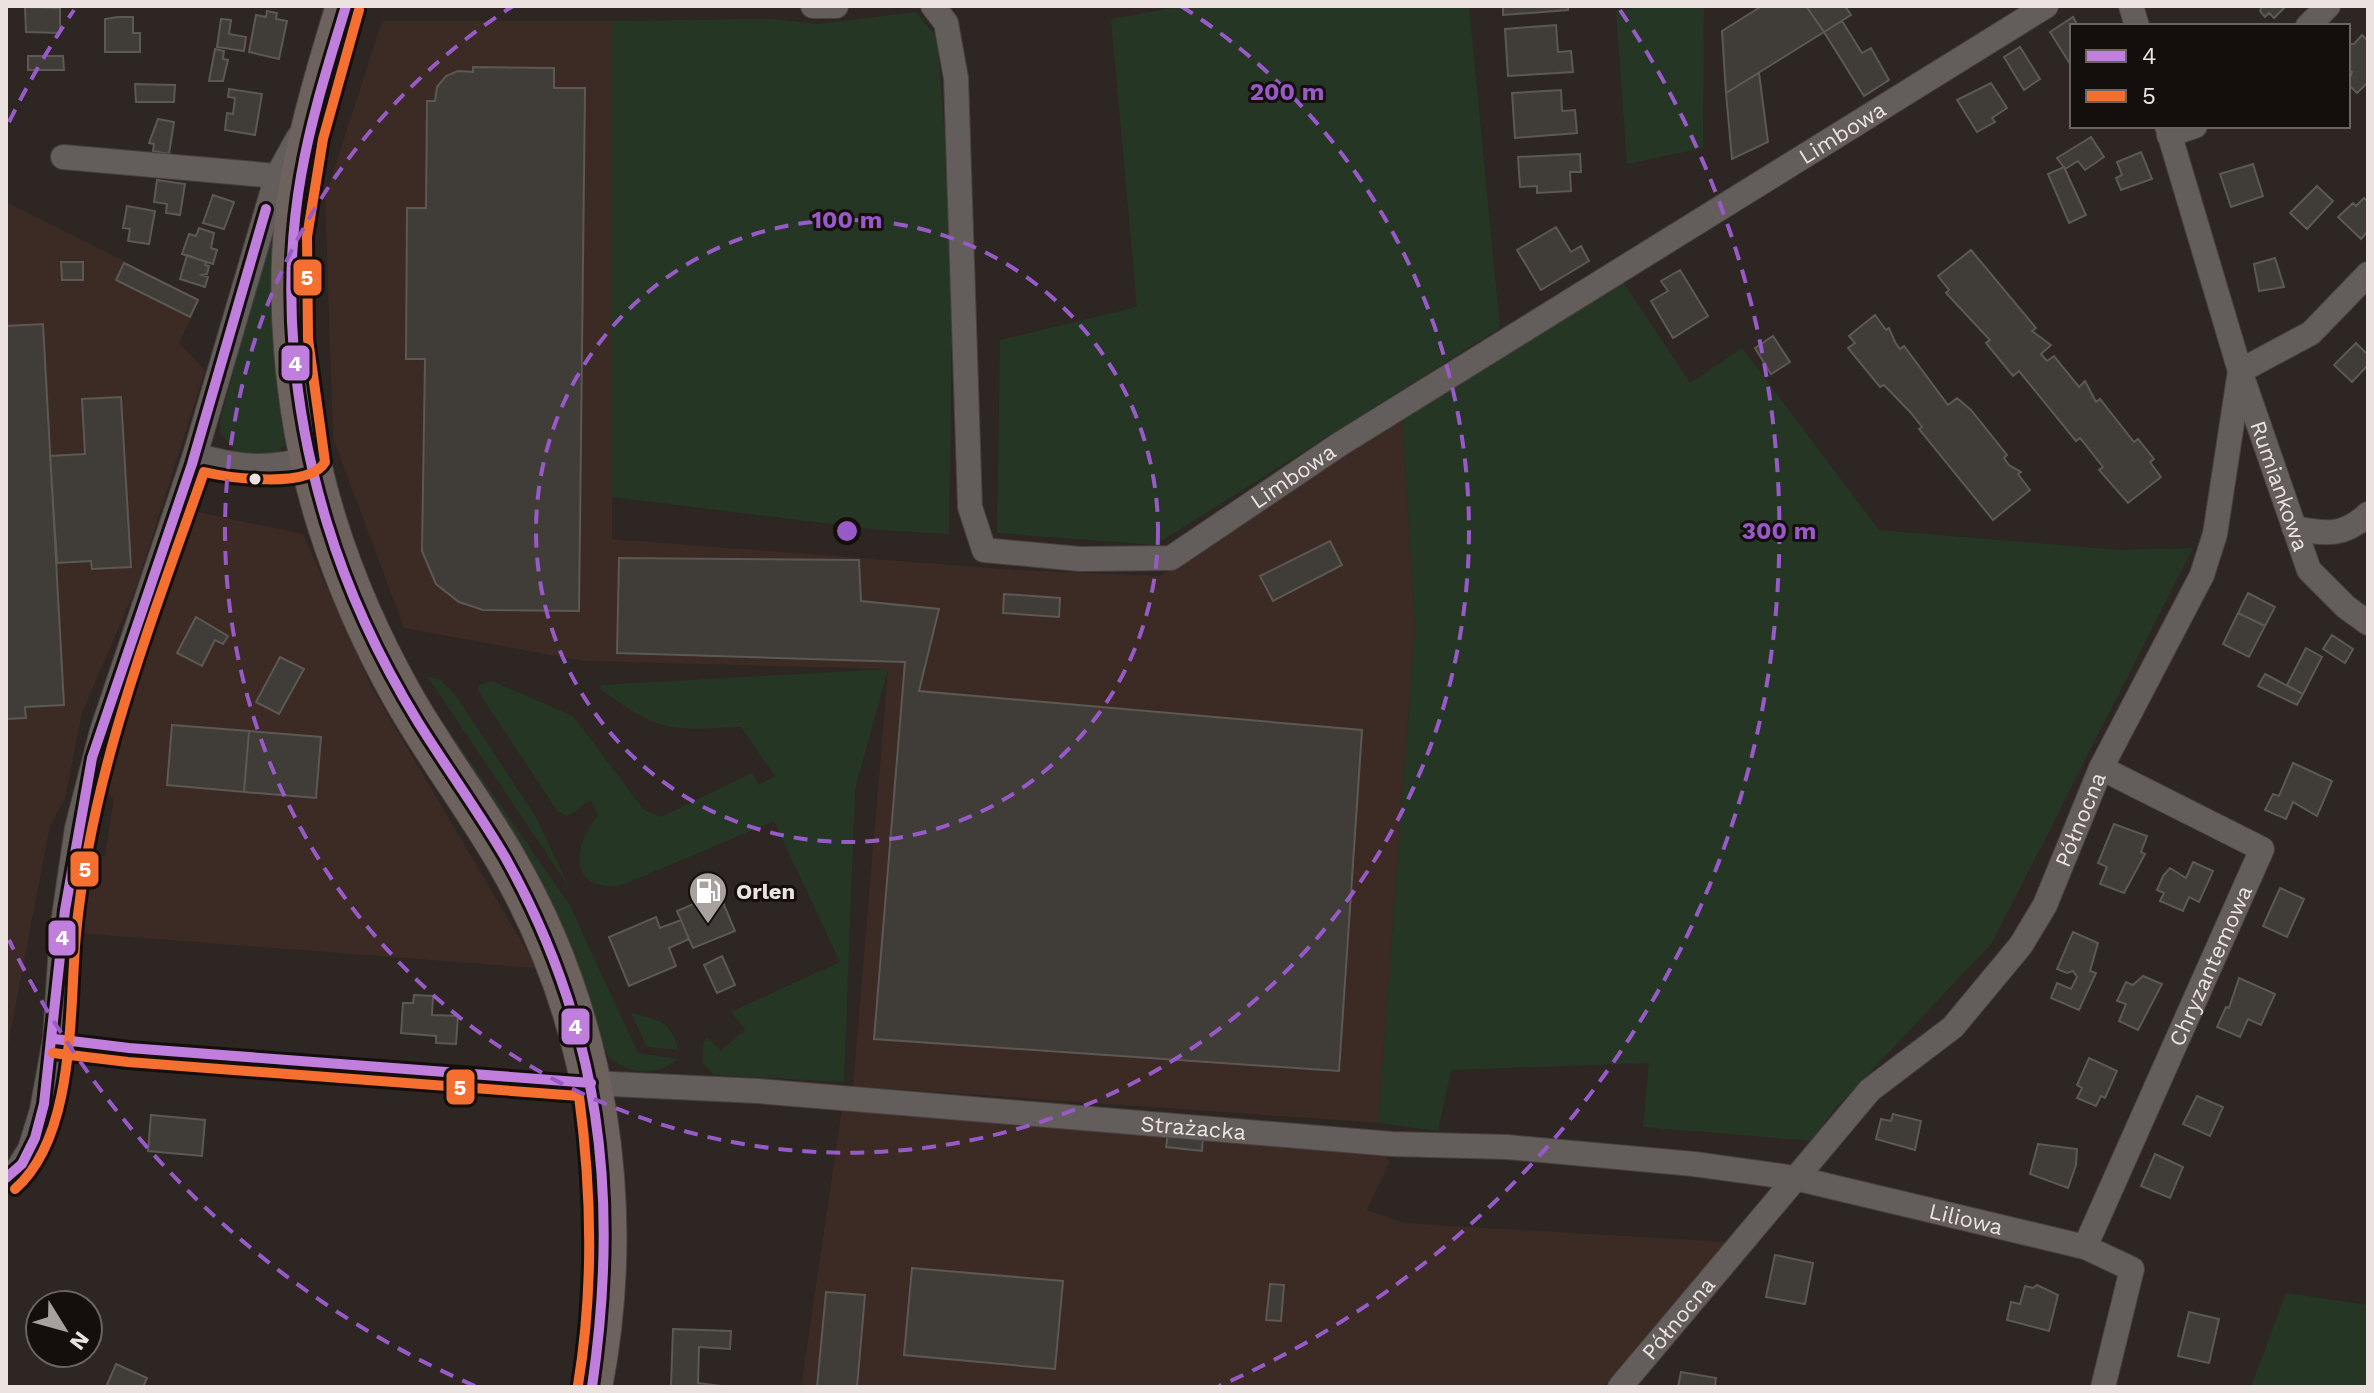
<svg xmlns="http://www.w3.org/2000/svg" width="2374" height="1393" font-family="'Work Sans',sans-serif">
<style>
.built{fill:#3c2a24}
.green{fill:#263625}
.building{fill:#403c38;stroke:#5c5854;stroke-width:2}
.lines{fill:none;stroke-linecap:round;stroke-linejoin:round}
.minor-casing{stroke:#48413f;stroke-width:26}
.primary-casing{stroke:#48413f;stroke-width:42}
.minor{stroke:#635d5b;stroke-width:24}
.primary{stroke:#6e625f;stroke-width:40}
.bus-1-casing{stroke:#140f0d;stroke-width:16}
.bus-2-casing{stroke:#140f0d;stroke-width:16}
.bus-1{stroke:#c07fdc;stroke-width:10}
.bus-2{stroke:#f46f30;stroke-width:10}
.ring{fill:none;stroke:#975ac7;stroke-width:4;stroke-dasharray:14 10}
.bus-dot{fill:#ece3e0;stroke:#140f0d;stroke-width:3}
.labels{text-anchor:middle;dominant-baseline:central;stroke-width:6;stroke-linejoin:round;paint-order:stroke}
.street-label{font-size:22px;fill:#ece3e0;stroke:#140f0d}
.poi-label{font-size:22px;font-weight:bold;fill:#ece3e0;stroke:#140f0d;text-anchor:start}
.centre{fill:#975ac7;stroke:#140f0d;stroke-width:4}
.ring-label{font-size:24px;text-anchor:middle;font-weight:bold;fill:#975ac7;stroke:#140f0d;stroke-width:6;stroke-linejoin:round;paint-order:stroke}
.line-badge{stroke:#140f0d;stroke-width:3}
.badge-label{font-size:22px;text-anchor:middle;font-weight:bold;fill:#fff}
</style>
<rect width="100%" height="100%" fill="#2d2623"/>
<path class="built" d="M382,21H612V539L1017,570L1160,576L1402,418L1415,626L1378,1123L853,1086L888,669L583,661L404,628L333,438L325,197Z
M6,202L200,299L179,343L205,370L137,585L82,713L65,799L50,826L6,1055Z
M197,512L303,534L372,688L537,968L75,933L88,855L105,856L114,797L98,791Z
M842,1109L1383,1153L1390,1162L1367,1210L1404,1223L1727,1242L1603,1387H801Z"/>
<path class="green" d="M1184,6H1469L1500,328L1155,545L997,533L1000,340L1137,307L1111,19Z
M1648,6H1704L1703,148L1627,164L1616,11Z
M916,12L935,35L938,51L953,235L949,534L881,530L612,497V21L774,19L818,24Z
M271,233L277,342L291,431L285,445L270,457H240L221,434L220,421Z
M1623,282L1690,383L1742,348L1879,530L2119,550L2193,548L1992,943L1833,1111L1812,1141L1643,1127L1649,1063L1451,1070L1438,1131L1378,1123L1415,626L1402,418Z
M888,669L855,789L844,1082L714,1075L702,1063L703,1044L707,1037L721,1051L745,1029L731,1012L840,962L774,821L639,878C629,882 618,888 607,886C564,882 580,835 598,815L591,800L567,816L557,811L478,691L479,685L492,681L573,716L644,810L661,817L752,773L759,785L775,776L741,727C667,730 661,733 600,689L601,685Z
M427,676L441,680L454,693L536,817L569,887Z
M416,683L569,904L638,1053L678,1059C655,1076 632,1075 609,1058Z
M631,1013C656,1019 673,1021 678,1050L647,1047Z
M2286,1293L2368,1305V1387H2251Z"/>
<path class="building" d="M1503,6H1568V10L1503,15Z
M1762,6H1806L1824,32L1726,93L1722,31Z
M1806,6H1845L1851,15L1824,32Z
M2262,6H2286L2274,18L2269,13L2265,17L2260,11Z
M25,7L60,8V33L26,32Z
M267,11L277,13L276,19L287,21L279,59L249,52L256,15L266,17Z
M118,17H133V33H140V52H105V19Z
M2073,17L2078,26H2072V67L2050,32Z
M221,19L231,20L229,34L246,37L244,51L217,47Z
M1842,21L1862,53L1871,48L1889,80L1864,96L1824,32Z
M1556,25L1558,52L1571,51L1573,72L1508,76L1505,29Z
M2362,35L2368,41V82L2357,93L2348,84L2352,72L2348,69V44H2354Z
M2020,47L2040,79L2024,90L2004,57Z
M215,49L224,51L223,59L228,60L223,81H209Z
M28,56H63L64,70H28Z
M473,67L554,68V88H585L579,611L483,610L459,602L436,584L422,551L425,359H406L407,208H426L427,101H435L437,87L446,76L458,71L473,72Z
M1759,73L1768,142L1732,159L1726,93Z
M1991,83L2007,108L1992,118L1995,122L1977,132L1957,100Z
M135,84L175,85L174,102H136Z
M229,89L262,94L255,135L225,130L227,113L233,114L235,98L228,97Z
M1561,90L1562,111L1575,110L1577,133L1515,138L1512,93Z
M158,119L174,122L169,154L153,151L154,144L149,143Z
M2091,137L2104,157L2085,170L2078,161L2065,169L2057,158Z
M2141,152L2152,179L2121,190L2116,178L2122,175L2117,162Z
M1580,154L1581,172H1570L1571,191L1537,193V186L1520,187L1518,157Z
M2253,164L2263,196L2231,207L2220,174Z
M2064,167L2086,215L2069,223L2048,174Z
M157,180L185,184L180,215L166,213L167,204L154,202Z
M2317,186L2333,201L2307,229L2290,213Z
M213,195L234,202L224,229L203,223Z
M2364,198L2368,202V231L2361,239L2338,217L2353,203L2356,206Z
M127,206L155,211L149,244L128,241L130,229L123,228Z
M1556,227L1571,252L1581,246L1589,261L1541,290L1517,250Z
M199,228L214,233L211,248L217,250L213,264L182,254L189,234L196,236Z
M1971,250L2036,328L2032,331L2051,345L2041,354L2047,361L2054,356L2079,387L2085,381L2096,402L2100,399L2134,442L2138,439L2154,459L2150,462L2161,477L2128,503L2099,470L2103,467L2080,438L2076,441L2019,371L2013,376L1986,343L1990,340L1946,293L1949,290L1938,276Z
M187,255L206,262L205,265L209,266L207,274L202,275L208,277L205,287L180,279Z
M2275,258L2284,287L2259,291L2254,264Z
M61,262H83V280H62Z
M124,263L198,300L190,317L116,280Z
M1680,270L1708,316L1673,338L1651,301L1668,291L1661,281Z
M1875,315L1886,330L1889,328L1895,342L1900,349L1904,346L1948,405L1957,398L1971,410L2007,455L2004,458L2009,465L2021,472L2018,474L2030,490L1993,520L1919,429L1922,427L1911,413L1884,385L1880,387L1848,348L1855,343L1849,336Z
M43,324L64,705L25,707L26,718L6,719V326Z
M1773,336L1790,362L1771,374L1755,348Z
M2356,343L2368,355V365L2352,382L2334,365Z
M121,397L131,567L92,569L91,561L57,563L50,456L85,454L82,399Z
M1330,541L1342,565L1273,601L1260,576Z
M619,558L859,560L861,601L939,609L919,691L1362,730L1339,1071L874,1039L905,662L617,653Z
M2248,593L2275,607L2265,626L2238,613Z
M1004,594L1060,598L1059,617L1003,613Z
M2238,613L2265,626L2249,657L2223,644Z
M196,617L228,636L223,644L215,640L202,666L177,653Z
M2332,635L2353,649L2345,663L2323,649Z
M2306,648L2322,657L2303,694L2287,685Z
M280,657L304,669L279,714L256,702Z
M2265,674L2303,694L2297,705L2258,686Z
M172,725L249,731L244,792L167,785Z
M249,731L321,737L316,798L244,792Z
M2293,763L2332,781L2317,816L2293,802L2286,819L2265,810L2273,794L2279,796Z
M2114,824L2147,836L2141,852L2145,854L2124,893L2100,884L2107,867L2098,863Z
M2193,862L2213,871L2199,902L2189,897L2183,911L2160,901L2164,893L2157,890L2163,876L2170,868L2186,878Z
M2280,888L2304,899L2287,937L2263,926Z
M719,893L735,931L693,948L677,911Z
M656,917L660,928L681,920L689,939L669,948L676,966L629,986L609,937Z
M2073,932L2098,943L2090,971L2096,973L2079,1010L2051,998L2057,983L2071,989L2077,977L2073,971L2067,973L2057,969Z
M722,956L735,985L717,993L704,965Z
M2143,976L2162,984L2138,1030L2119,1021L2126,1004L2117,1001L2126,982L2133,985Z
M2239,978L2275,994L2261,1025L2248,1019L2240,1037L2217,1027L2226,1007L2229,1008Z
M414,995L433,996L432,1015L458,1016L456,1044L436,1043V1036L401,1033L403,1003H413Z
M2089,1058L2117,1071L2105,1098L2101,1096L2096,1106L2077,1098L2082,1088L2077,1085Z
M2197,1096L2223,1107L2210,1136L2183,1124Z
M1893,1114L1921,1121L1915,1150L1876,1139L1881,1119L1891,1121Z
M151,1115L205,1120L202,1156L148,1151Z
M1168,1133L1203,1137L1202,1151L1166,1147Z
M2038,1144L2077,1149L2076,1165L2068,1188L2030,1174Z
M2155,1154L2183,1167L2170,1198L2141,1186Z
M1775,1255L1813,1263L1805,1304L1766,1297Z
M912,1268L1063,1281L1055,1369L904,1355Z
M1270,1284L1284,1285L1281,1321L1266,1320Z
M2037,1285L2058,1295L2049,1331L2007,1320L2011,1302L2020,1304L2025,1286L2033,1288Z
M826,1292L865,1295L857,1387H817Z
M2189,1312L2219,1319L2209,1363L2178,1356Z
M673,1329L731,1331L730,1349L699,1347L698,1383L729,1387H671Z
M116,1364L147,1378L143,1387H106Z
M1681,1372L1716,1378L1715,1387H1678Z"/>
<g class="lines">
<g class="minor-casing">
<g id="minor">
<path d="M813,6H836"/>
<path id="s1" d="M933,6L946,23L956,78L970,507L984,550L1080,559L1171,558L1340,444L2046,6"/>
<path d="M2131,6L2137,26"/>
<path d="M2308,26L2328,6"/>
<path d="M2169,135L2195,126"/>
<path d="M63,157L277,176"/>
<path id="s2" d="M2368,274L2311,333L2240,371L2309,570L2346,607L2368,623"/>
<path d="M195,455C241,468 266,470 312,458"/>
<path d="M2294,528C2325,534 2344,537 2368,514"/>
<path id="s3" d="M591,1083L758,1091L1392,1144L1507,1147L1694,1164L1795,1178L2085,1247L2132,1269L2103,1387"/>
<path d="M6,1178L14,1175L30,1149L42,1110L55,1039L62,930L77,828L102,731L195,455L277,176L298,138"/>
<path id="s4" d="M2085,1247L2262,849L2101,768"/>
<path id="s5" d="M1620,1387L1870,1090L1953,1027L2021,945L2045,905L2101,768L2202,575L2215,534L2240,371L2167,126"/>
</g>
</g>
<g class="primary-casing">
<path id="primary" d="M346,6C329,62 312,118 301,176C281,284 294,418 327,523C346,583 372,642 403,697C434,752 473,803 505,858C598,1017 627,1206 592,1387"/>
</g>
<use href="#minor" class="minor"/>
<use href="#primary" class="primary"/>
<g class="bus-1-casing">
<path id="bus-1" d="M346,6C329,62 311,118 301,176C281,290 293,412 327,523C348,592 380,660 418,722C446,767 478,811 505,857C601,1028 620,1196 592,1387
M55,1039L129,1048L591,1083
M6,1178L22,1164L35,1138L44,1104L65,910L92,758L192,464L266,209"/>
</g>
<g class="bus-2-casing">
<path id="bus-2" d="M53,1053L128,1062L579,1096C592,1193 594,1288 578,1385
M15,1189C76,1136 69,1010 76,934C91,773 151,623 204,472C230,478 310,489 325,462L308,339L307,237L323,139L359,10"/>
</g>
<use href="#bus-1" class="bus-1"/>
<use href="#bus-2" class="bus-2"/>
</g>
<g class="ring">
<circle cx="847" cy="531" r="311"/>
<path d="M1181 6A622 622 0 1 1 513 6"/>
<path d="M475 1386A932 932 0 0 1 9 940M9 122A932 932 0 0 1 74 10M1620 10A932 932 0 0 1 1219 1386"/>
</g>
<defs>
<g id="fuel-pin" transform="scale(2)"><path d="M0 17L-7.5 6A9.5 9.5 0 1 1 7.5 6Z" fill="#a9a19e" stroke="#140f0d"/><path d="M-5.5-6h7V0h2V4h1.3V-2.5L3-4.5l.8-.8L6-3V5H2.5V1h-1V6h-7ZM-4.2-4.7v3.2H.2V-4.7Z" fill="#fff"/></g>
</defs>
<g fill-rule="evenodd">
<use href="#fuel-pin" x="708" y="891"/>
</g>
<circle class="bus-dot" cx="255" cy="479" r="7"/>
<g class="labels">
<g class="street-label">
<text stroke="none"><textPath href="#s1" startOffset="1534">Limbowa</textPath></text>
<text stroke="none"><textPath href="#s1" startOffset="886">Limbowa</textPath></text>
<text stroke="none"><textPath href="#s2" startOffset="284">Rumiankowa</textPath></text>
<text stroke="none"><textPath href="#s5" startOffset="738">Północna</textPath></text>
<text stroke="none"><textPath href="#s4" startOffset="308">Chryzantemowa</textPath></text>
<text stroke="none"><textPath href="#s3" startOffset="604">Strażacka</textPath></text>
<text stroke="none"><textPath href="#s3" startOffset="1384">Liliowa</textPath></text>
<text stroke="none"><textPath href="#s5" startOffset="90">Północna</textPath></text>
</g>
<g class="poi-label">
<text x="736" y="891">Orlen</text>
</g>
</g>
<circle cx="847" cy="531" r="12" class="centre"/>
<g class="ring-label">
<text x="1287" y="100">200 m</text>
<text x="847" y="228">100 m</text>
<text x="1779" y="539">300 m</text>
</g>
<g class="line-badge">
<rect x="292" y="258" width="31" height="39" rx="8" fill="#f46f30"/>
<rect x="280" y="344" width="31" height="38" rx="8" fill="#c07fdc"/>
<rect x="69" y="850" width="31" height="38" rx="8" fill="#f46f30"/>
<rect x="47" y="919" width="30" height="38" rx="8" fill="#c07fdc"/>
<rect x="560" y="1007" width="31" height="39" rx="8" fill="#c07fdc"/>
<rect x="445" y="1068" width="31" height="38" rx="8" fill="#f46f30"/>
</g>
<g class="badge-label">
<text x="307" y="285">5</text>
<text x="295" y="371">4</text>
<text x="85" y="877">5</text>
<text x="62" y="945">4</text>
<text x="575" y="1034">4</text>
<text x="460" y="1095">5</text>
</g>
<rect width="2374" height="1393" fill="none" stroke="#ece3e0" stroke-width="16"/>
<rect x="2070" y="24" width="280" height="104" fill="#140f0d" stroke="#6a6461" stroke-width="2"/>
<rect x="2086" y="50" width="40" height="12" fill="#c07fdc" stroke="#6a6461" stroke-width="2"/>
<text x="2142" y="64" font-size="24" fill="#ece3e0">4</text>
<rect x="2086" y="90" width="40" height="12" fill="#f46f30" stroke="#6a6461" stroke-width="2"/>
<text x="2142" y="104" font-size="24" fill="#ece3e0">5</text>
<g transform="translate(64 1329) rotate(127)"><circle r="38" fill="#140f0d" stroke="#6a6461" stroke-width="2"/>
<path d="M0-6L14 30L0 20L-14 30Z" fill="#a9a19e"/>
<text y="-12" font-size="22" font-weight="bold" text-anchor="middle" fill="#ece3e0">N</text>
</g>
</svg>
